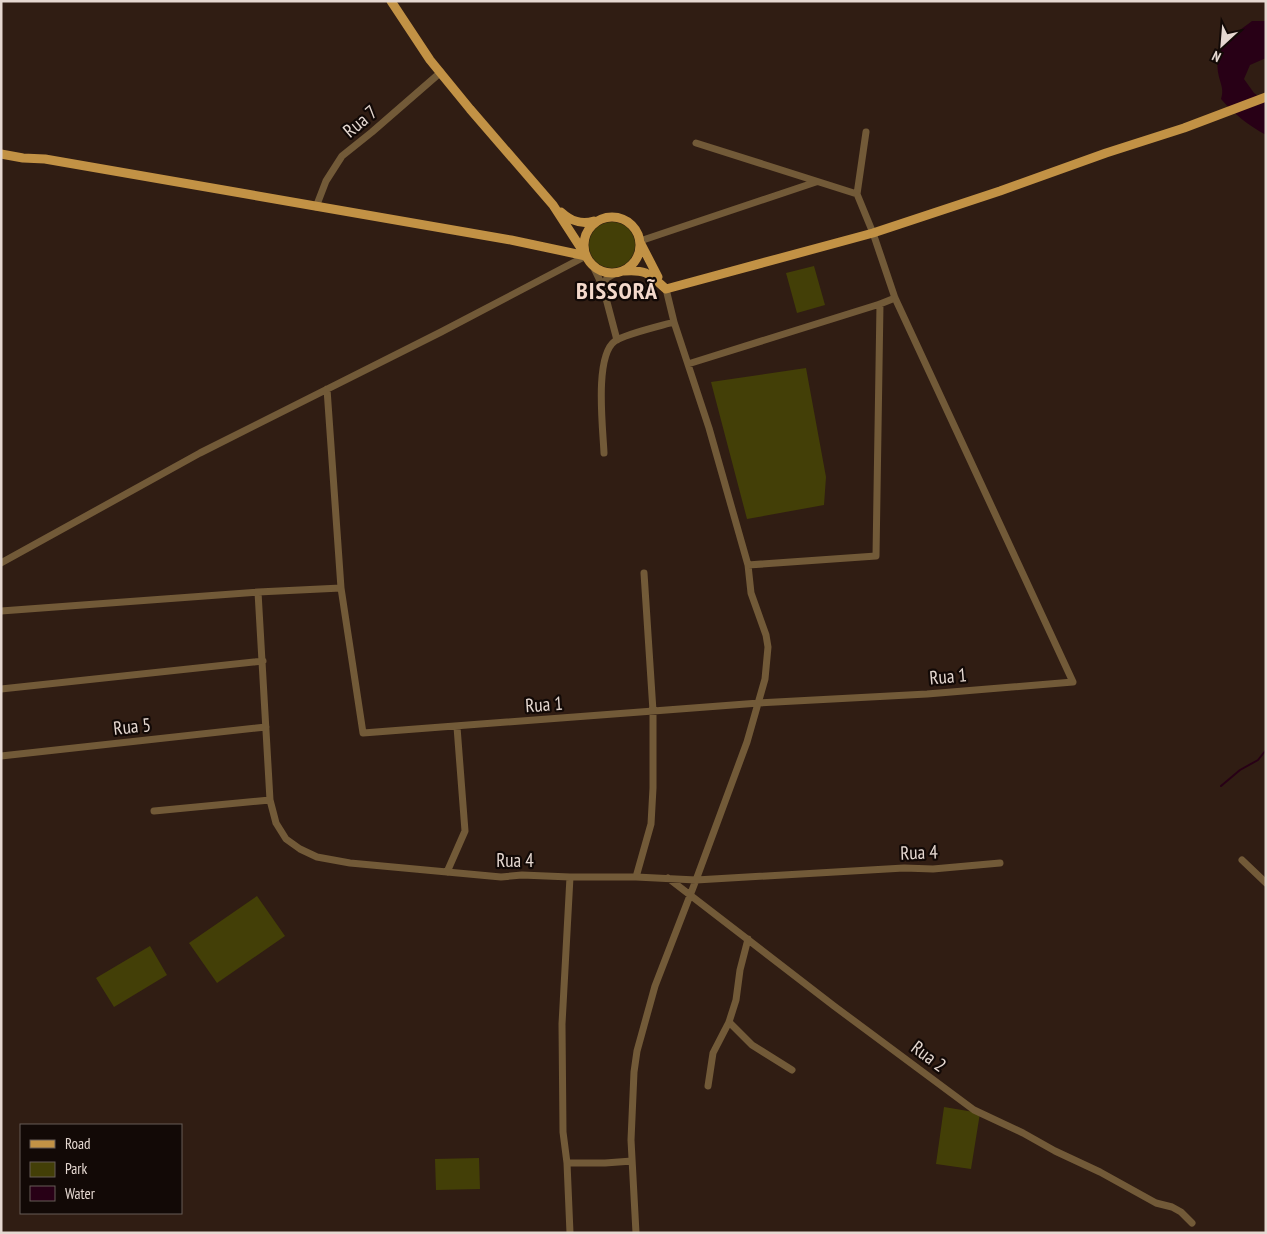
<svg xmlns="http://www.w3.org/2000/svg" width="1267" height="1234" font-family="'PT Sans Narrow',sans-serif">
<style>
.green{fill:#433f07}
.water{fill:#280016}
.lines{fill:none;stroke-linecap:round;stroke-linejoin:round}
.stream{stroke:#280016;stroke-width:2}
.minor{stroke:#725a38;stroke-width:7}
.major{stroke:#c29245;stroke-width:9}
.labels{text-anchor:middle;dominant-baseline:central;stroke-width:4.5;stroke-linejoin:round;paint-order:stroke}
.street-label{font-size:19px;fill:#e5d8d1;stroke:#120906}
.district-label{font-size:24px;font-weight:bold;letter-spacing:1px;fill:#f4d9cb;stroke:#120906}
</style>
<rect width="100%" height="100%" fill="#301d13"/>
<path class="green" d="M589 245a23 23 0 1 1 46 0a23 23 0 1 1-46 0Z
M814,266L825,305L797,313L786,273Z
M806,368L826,477L824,505L747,519L711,382Z
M257,896L285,936L217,983L189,943Z
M150,946L167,975L114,1007L96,978Z
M944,1107L980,1113L971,1169L936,1164Z
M479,1158L480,1189L436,1190L435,1159Z"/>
<path class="water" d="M1252,21H1266V58L1250,65L1244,79L1254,93L1266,102V135C1248,125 1234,114 1221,99C1224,90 1221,85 1219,77C1212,46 1231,37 1252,21Z"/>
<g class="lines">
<path class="stream" d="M1221,786L1240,770L1258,760L1266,750"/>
<path class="minor" d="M696,143L857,194
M316,207L326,181L342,156L372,132L441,72
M640,241L816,182
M592,264L603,287L617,340
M603,287L607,278L616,273
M688,364L880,304L895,298
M327,389L341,588L363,733L759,703L927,694L1073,682L895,298L873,233L857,194L866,132
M604,453C603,429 594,356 615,341C625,334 660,326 674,322
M1,563L200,453L441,332L586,256
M748,565L876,556L880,304
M258,592L270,800L276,823L286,839L300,849L317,857L350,863L501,877L522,875L570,877H636L696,880L904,868L933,869L1000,863
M1,611L258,592L341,588
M1,689L263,661
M1,756L266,727
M154,811L270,800
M1242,860L1266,883
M447,872L465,831L457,727
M636,877L651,824L653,788V711L644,573
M668,878L834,1006L974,1110L1023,1133L1055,1151L1100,1172L1156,1203L1172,1207L1181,1212L1192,1223
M729,1022L752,1045L792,1070
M708,1086L713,1053L729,1022L736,1000L740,970L748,939
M567,1163H605L632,1161
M570,1233L567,1163L563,1132L562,1024L570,877
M636,1233L631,1140L634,1072L637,1051L655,986L696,880L747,742L765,679L768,647L766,635L751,593L748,565L709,428L674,322L666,289"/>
<path class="major" d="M391,1L430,60L470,109L553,205L586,256
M1,154L23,158L45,159L511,240L586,256
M561,212C571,221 581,225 594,221
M584 245a28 28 0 1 1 56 0a28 28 0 1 1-56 0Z
M641,244L658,277
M624,271C647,269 650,275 666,289
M666,289L873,233L1000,191L1106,153L1184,128L1266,97"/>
</g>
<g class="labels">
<g class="street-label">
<text transform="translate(360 121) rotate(-40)">Rua 7</text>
<text transform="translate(948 676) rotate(-5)">Rua 1</text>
<text transform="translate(544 704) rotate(-4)">Rua 1</text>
<text transform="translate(132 726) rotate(-6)">Rua 5</text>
<text transform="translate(919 852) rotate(-2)">Rua 4</text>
<text x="515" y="860">Rua 4</text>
<text transform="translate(929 1056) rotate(37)">Rua 2</text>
</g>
<g class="district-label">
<text x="617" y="290">BISSORÃ</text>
</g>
</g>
<rect width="1267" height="1234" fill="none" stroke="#e5d8d1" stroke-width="5"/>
<rect x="20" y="1124" width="162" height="90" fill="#120906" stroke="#665c57"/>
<rect x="30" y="1140" width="25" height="8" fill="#c29245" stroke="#665c57"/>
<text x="65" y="1149" font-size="15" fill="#e5d8d1">Road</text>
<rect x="30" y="1162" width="25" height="15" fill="#433f07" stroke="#665c57"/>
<text x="65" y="1174" font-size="15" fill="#e5d8d1">Park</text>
<rect x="30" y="1186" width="25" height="15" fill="#280016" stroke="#665c57"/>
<text x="65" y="1199" font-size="15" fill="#e5d8d1">Water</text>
<g transform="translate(1222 45) rotate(206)" stroke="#120906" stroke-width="4" paint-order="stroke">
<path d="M0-4L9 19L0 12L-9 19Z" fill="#e5d8d1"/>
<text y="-8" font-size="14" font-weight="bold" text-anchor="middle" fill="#e5d8d1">N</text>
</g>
</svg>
